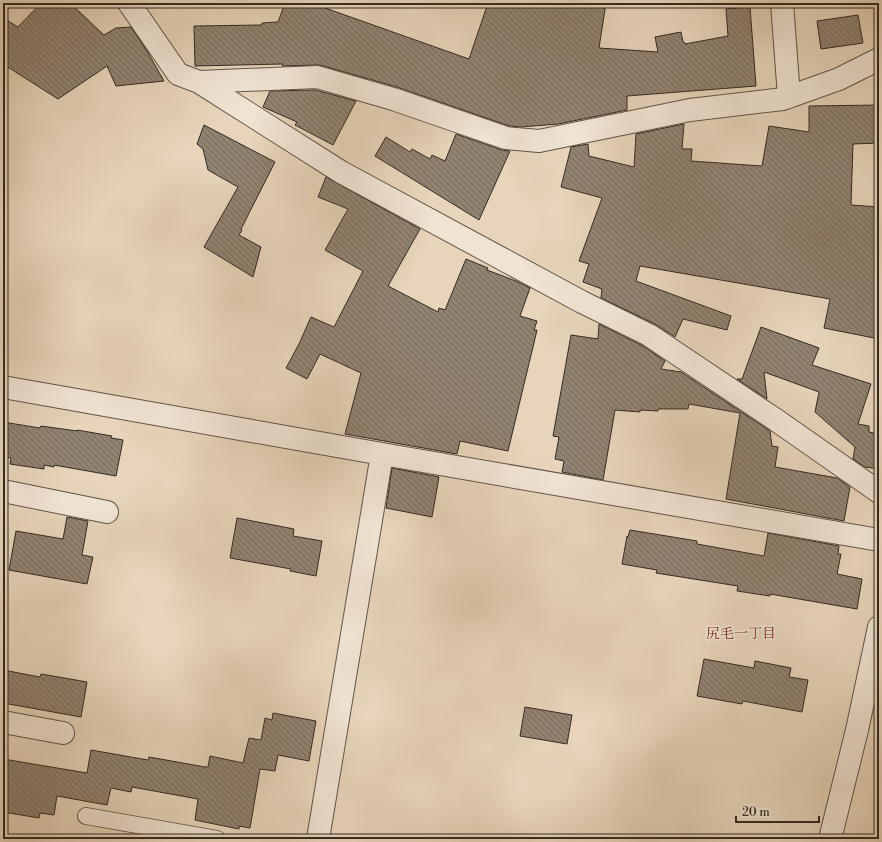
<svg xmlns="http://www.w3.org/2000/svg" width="882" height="842" font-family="'Libre Bodoni','Noto Serif JP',serif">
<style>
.building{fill:url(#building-back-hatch);stroke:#332b21}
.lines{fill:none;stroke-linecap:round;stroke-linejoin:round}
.lane-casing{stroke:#605547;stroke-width:18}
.street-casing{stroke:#605547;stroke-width:24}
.lane{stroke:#efe3d2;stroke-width:16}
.street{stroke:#efe3d2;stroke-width:22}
.labels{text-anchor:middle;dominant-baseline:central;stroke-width:3.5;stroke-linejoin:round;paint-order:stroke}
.neighbourhood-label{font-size:14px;fill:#7a1f14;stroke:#efe3d2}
</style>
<defs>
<pattern id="building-back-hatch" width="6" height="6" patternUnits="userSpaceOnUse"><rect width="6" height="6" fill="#918371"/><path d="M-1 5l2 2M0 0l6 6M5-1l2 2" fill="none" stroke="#776b5c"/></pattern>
</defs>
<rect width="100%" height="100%" fill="#e7d4ba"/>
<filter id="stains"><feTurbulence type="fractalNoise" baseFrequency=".005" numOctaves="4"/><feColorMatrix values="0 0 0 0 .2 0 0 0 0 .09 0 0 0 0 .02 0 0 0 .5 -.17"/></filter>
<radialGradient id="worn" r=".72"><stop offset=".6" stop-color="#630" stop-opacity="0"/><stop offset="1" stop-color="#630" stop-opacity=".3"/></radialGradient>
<path class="building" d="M41,3H70L104,35L116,28L131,27L147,51L164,81L116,86L107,66L58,99L3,64V18L18,27Z
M285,3H311L469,59L488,3H606L599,48L658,52L655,37L681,32L683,42H684L685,44L728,36L726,9L750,7L756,86L627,96V110L558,124L521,127L509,126L397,87L320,65L282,66L283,64L195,66L194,26L262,25V23L278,22Z
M858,15L863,43L821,49L817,21Z
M315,90L356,101L333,145L295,125L297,122L263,107L270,91Z
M879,105V143L853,144L851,205L879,207V339L824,328L830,299L640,266L636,281L731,316L727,330L683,319L675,337L655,324L601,298L602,289L583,282L589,264L579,261L602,198L561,187L571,147L588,144L589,156L634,167L636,134L684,124L682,149H692L691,161L762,166L769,126L809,132V106Z
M204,125L275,162L241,229L242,230L239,235L261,247L253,277L204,247L238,187L208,170L203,149L197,144Z
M456,134L502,150L510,151L479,220L375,156L386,137L410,152L412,149L430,159L432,155L445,161Z
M326,177L420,229L388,286L438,312L439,308L445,310L466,259L488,268L487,270L516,281L530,288L520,316L537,321L534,330H537L508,451L460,441L457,454L345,434L361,373L320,354L307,379L286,368L299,344L311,317L334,327L363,271L325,250L348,209L318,197Z
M599,324L643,346L665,361L661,369L681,372L770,431L772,446L778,447L775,467L837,478L850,487L844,521L726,499L740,413L689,404L688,409H658V411L640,410V412L615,410L603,480L562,472L564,461L555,459L559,437L553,436L571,335L598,339Z
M761,327L819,348L812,365L871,384L858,424L869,426V432L879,434V469L865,467L853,459L855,447L815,412L819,392L764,372L767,399L737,379H742Z
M3,422L40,428L41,426L77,431V430L112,436L111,438L123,440L116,476L54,465V467L44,465V469L10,464L11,458L3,456Z
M392,468L439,477L432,517L386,508Z
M67,517L88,521L82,555L93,557L87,584L9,570L16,531L63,539Z
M237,518L294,529L293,536L322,541L316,576L290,571L291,569L230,558Z
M630,530L697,541V544L764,556L768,533L839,546L838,554H841L837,574L862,579L857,609L770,594V596L737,591L738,586L656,573L657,570L622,564L627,536L628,537Z
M704,659L754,668L755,661L791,668L789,677L808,680L802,712L743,701L742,704L697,696Z
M3,670L40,677L41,674L87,682L81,717L3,703Z
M525,707L572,715L567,744L520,736Z
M273,713L316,721L309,761L278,755L275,771L260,769L250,828L239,826V829L195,820L198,799L132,787L131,792L111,788L107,805L57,796L54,815L40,813L39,818L3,812V759L87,773L91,750L148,760L149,757L205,767H208L210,756L243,763L249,738L261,740L265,718L272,720Z"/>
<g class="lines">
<g class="lane-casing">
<path id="lane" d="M86,816L217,839"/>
</g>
<g class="street-casing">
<path id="street" d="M129,3L178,74L199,82L341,172L582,302L649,335L776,420L879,492
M782,3L789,97
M199,82L317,77L393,99L506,138L539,141L690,110L783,99L839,79L879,59
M3,387L382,454L318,839
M382,454L879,540
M3,491L107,512
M3,722L63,733
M830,839L857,730L879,627"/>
</g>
<use href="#lane" class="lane"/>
<use href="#street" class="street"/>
</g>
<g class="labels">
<g class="neighbourhood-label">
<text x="741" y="634">尻毛一丁目</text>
</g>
</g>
<rect width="882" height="842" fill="none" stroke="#e7d4ba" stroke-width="16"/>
<rect x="4" y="4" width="874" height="834" fill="none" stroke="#332b21" stroke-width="2"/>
<rect x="8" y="8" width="866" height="826" fill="none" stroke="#332b21"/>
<path d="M736 816v6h83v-6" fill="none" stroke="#332b21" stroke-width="2"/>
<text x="742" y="816" font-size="12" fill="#332b21" stroke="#efe3d2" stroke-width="3" paint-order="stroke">20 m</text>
<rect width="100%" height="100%" filter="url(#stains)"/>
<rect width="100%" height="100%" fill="url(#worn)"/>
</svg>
